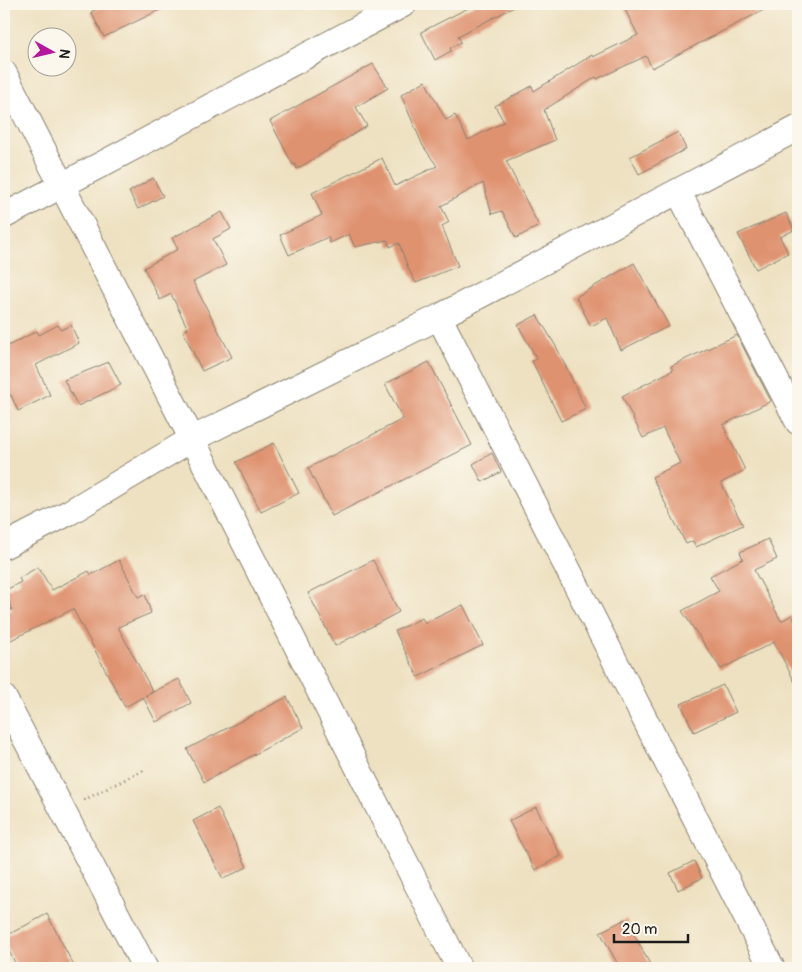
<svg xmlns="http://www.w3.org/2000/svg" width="802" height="972" font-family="Pangolin,sans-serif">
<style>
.building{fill:#df9270}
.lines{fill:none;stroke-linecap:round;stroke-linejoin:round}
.street-casing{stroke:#857e6e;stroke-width:27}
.path{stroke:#857e6e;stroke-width:3;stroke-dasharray:1 4;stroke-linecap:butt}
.street{stroke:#fff;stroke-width:25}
</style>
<rect width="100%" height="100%" fill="#fbf7ec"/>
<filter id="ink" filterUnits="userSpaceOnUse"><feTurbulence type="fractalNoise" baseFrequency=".02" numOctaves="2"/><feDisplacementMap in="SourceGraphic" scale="10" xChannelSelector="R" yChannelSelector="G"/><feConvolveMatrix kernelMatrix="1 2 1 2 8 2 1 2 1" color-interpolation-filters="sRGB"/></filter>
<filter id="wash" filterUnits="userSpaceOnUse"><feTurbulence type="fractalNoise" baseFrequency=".0096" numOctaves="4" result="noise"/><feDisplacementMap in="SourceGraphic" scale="20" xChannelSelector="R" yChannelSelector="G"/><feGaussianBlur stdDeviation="1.12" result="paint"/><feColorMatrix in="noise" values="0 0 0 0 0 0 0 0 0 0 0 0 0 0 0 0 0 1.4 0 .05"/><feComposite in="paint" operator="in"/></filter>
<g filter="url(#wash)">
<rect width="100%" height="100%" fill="#eee1c1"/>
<g id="blocks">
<path class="building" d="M106,4H172L104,37L91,12Z
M476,4H520L458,36L461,42L450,48L451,51L435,60L421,32Z
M622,4H775L652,68L646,56L597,79L596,77L544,110L555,140L506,161L539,226L516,238L502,211L492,214L483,183L441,206L449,222L442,226L458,266L416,283L408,268L399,243L390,247L387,240L355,247L349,234L330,243L328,237L289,255L280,235L322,215L312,193L382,158L395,186L437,166L423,146L401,95L425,81L446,120L455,115L468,140L504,122L495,106L532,86L534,91L592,55L593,57L638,35Z
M373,64L388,88L356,107L367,126L297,169L295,164L293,165L270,121Z
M678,132L686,149L639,174L630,157Z
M153,178L163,196L138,209L129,192Z
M222,212L231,229L213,239L226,265L193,282L232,357L202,371L183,331L188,329L171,294L160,300L144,268L178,249L172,238Z
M786,213L794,230L780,237L788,253L756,269L738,234Z
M634,263L669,326L621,350L607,318L591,326L576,297Z
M537,315L557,348L586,409L561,421L532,361L537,359L518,325Z
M58,325L61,330L71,325L79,343L36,365L50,395L18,411L11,395L4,399V348L37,331L39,335Z
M737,335L771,401L723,425L745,470L721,483L743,525L696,547L693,541L686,544L652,477L680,463L663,428L643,438L622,396L673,370L671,366Z
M109,362L121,385L78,406L64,380Z
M429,362L472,445L332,516L308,468L403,419L385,384Z
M274,443L299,493L261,512L236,462Z
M492,453L501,472L482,482L473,464Z
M768,539L777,559L754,570L781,621L792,615L798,627V688L774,642L721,669L682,611L719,591L710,576L743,559L740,552Z
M119,560L138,597L145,594L151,613L118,627L153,692L145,696L179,679L191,703L156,722L143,697L125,707L73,609L9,641L4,630V614L12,610L4,591L21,582L19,578L38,567L52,590L89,571L91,575Z
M373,560L399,612L335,646L308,593Z
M463,605L483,645L418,677L395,631L422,618L425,623Z
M723,685L736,712L694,732L681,704Z
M287,697L303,728L204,782L187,749Z
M536,807L561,856L535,870L509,821Z
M218,808L247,867L223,879L193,821Z
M694,861L702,878L678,890L670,873Z
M47,914L75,968H18L4,942V937Z
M626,919L652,968H620L600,932Z"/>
</g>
</g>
<g filter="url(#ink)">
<use href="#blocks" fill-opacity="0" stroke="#857e6e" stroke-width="1"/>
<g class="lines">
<g class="street-casing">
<path id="street" d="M4,73L192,439L459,968
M678,191L798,422
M4,216L404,4
M439,317L772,968
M4,546L70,512L192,439L439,317L798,128
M4,698L145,968"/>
</g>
<path class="path" d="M84,800L146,769"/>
<use href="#street" class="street"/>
</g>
</g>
<rect width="802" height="972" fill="none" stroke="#fbf7ec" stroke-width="20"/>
<g transform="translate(52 52) rotate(98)"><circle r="24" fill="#fbf7ec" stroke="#a29f99"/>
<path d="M0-4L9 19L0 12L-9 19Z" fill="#b5179e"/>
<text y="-8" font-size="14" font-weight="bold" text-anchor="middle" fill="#1c1c1c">N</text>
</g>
<path d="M614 934v8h74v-8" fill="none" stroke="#1c1c1c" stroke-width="2.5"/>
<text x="622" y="934" font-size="15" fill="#1c1c1c" stroke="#fbf7ec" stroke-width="4" paint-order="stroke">20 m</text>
</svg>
